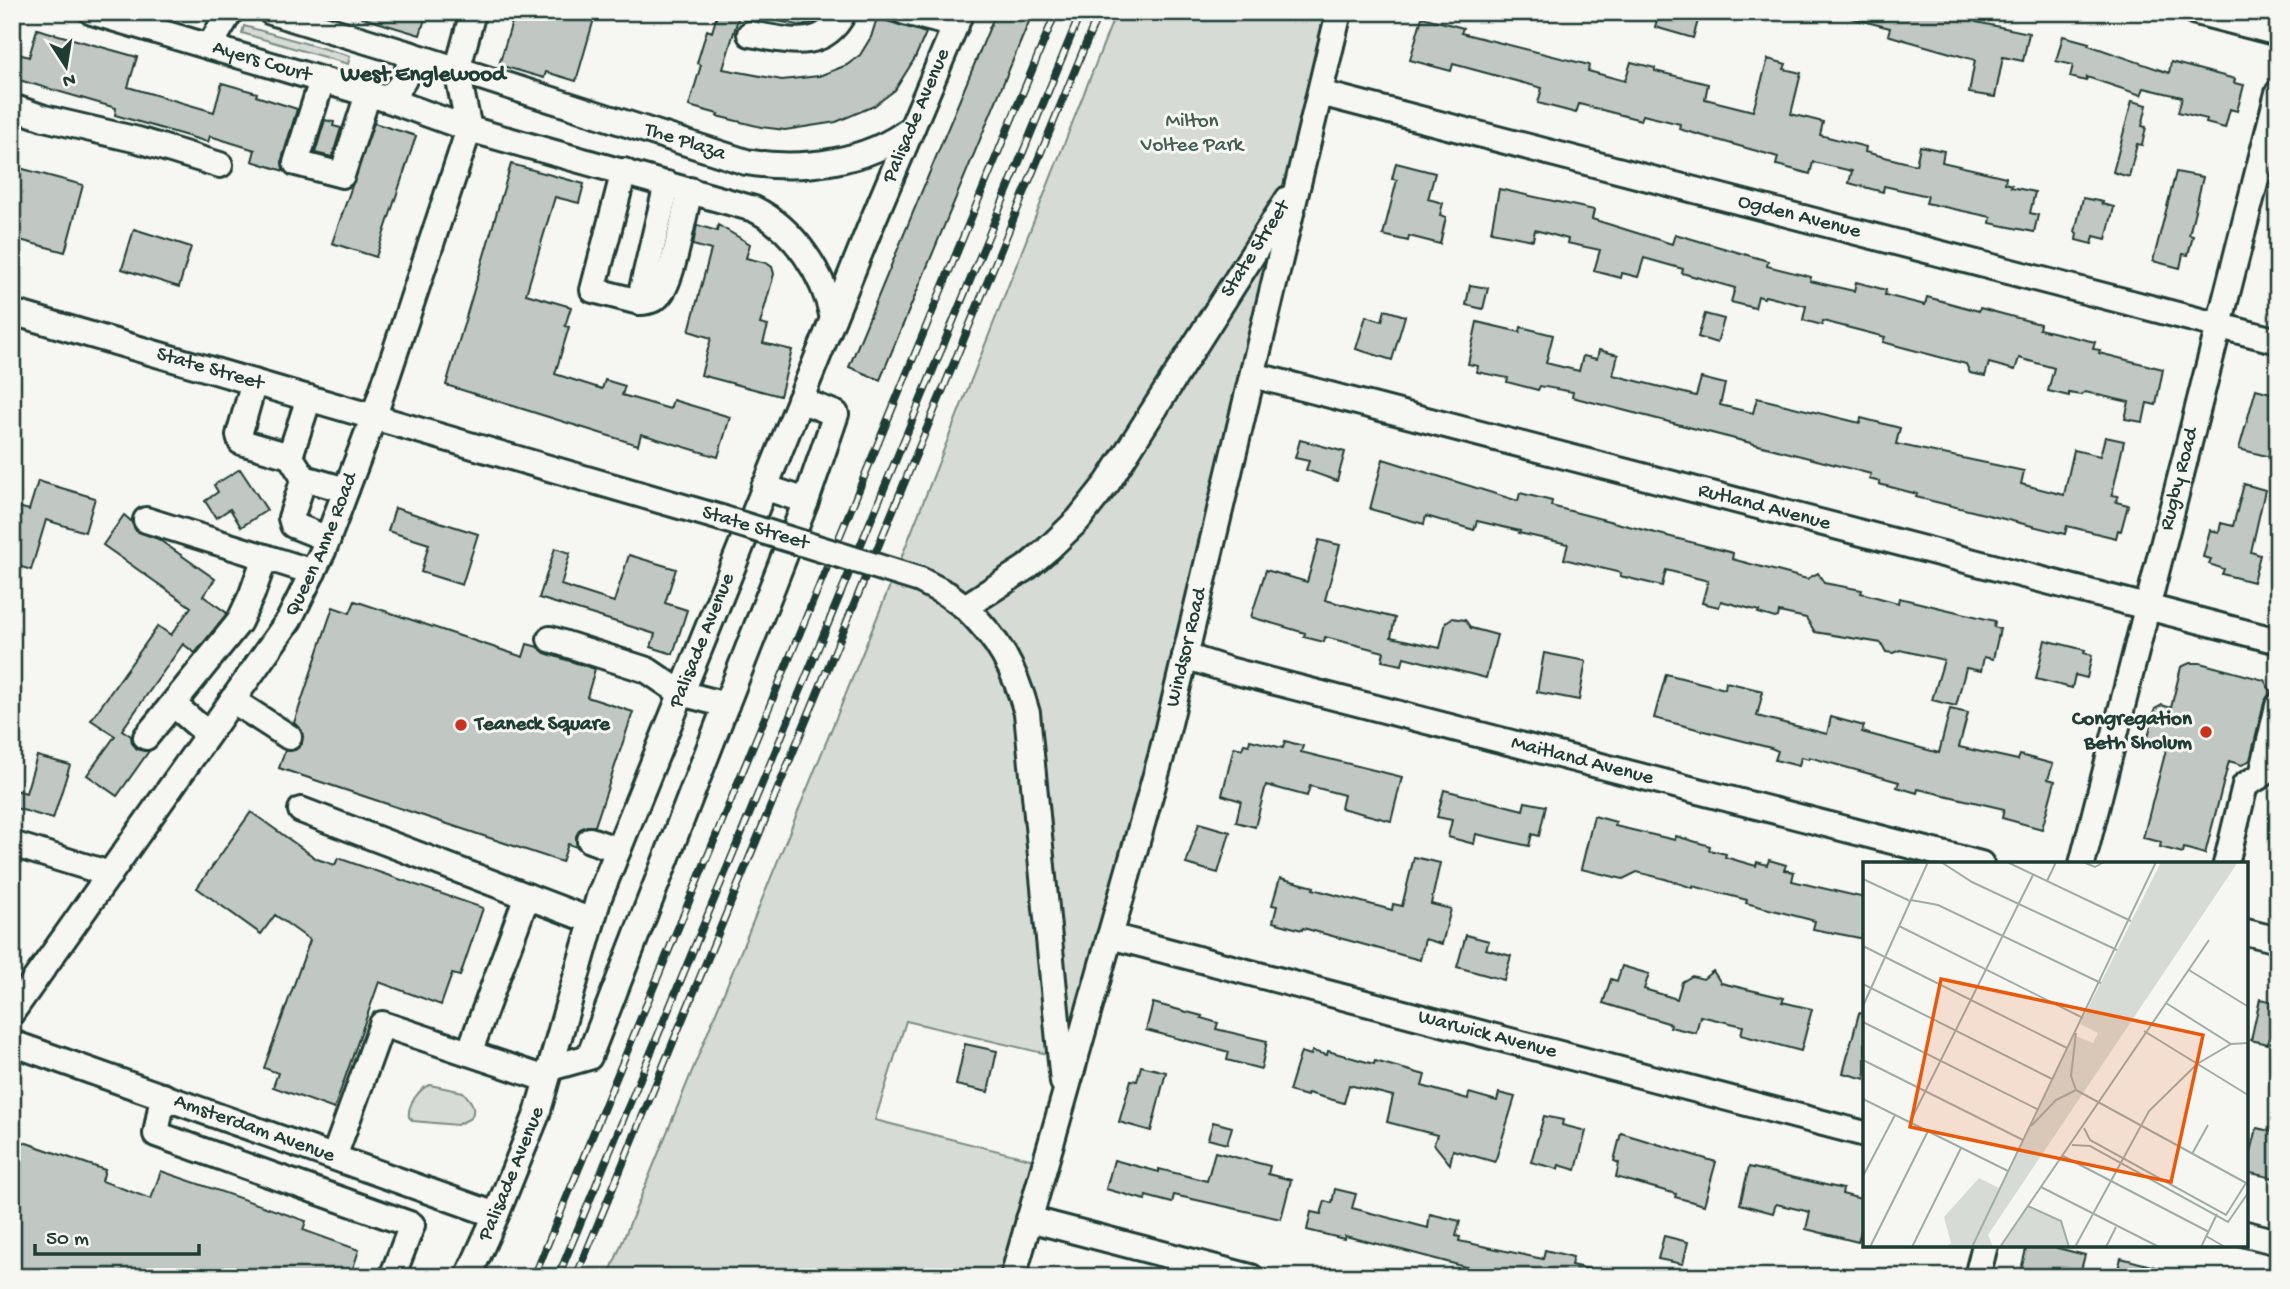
<svg xmlns="http://www.w3.org/2000/svg" width="2290" height="1289" font-family="'Gochi Hand',sans-serif">
<style>
.green{fill:#d6dbd6;stroke:#7a8c85;stroke-width:2}
.building{fill:#c1c8c3;stroke:#1f3d34;stroke-width:2}
.lines{fill:none;stroke-linecap:round;stroke-linejoin:round}
.minor-casing{stroke:#1f3d34;stroke-width:30}
.minor{stroke:#f6f6f2;stroke-width:24}
.rail-casing{stroke:#1f3d34;stroke-width:8}
.rail{stroke:#f6f6f2;stroke-width:5;stroke-dasharray:16;stroke-linecap:butt}
.minor-bridge-casing{stroke:#1f3d34;stroke-width:30;stroke-linecap:butt}
.minor-bridge{stroke:#f6f6f2;stroke-width:24}
.poi-dot{fill:#c8321e;stroke:#f6f6f2;stroke-width:2.5}
.labels{text-anchor:middle;dominant-baseline:central;stroke-width:6;stroke-linejoin:round;paint-order:stroke}
.street-label{font-size:21px;fill:#1f3d34;stroke:#f6f6f2}
.park-label{font-size:21px;fill:#445d54;stroke:#f6f6f2}
.poi-label{font-size:21px;font-weight:bold;fill:#1f3d34;stroke:#f6f6f2;text-anchor:end}
.neighbourhood-label{font-size:23px;font-weight:bold;fill:#1f3d34;stroke:#f6f6f2}
.inset-road{fill:none;stroke:#a0aca6;stroke-width:2}
.view{fill:#e8590c;fill-opacity:0.15;stroke:#e8590c;stroke-width:3.5}
.inset-edge{fill:none;stroke:#1f3d34;stroke-width:3.5}
</style>
<rect width="100%" height="100%" fill="#f6f6f2"/>
<filter id="ink" filterUnits="userSpaceOnUse"><feTurbulence type="fractalNoise" baseFrequency=".0143" numOctaves="2"/><feDisplacementMap in="SourceGraphic" scale="14" xChannelSelector="R" yChannelSelector="G"/><feConvolveMatrix kernelMatrix="1 2 1 2 8 2 1 2 1" color-interpolation-filters="sRGB"/></filter>
<g filter="url(#ink)">
<path class="green" d="M1116,12H1339L1064,1097L1060,1057L906,1021L875,1120L1046,1163L1013,1277H608L896,571Z
M244,26L350,56L348,64L242,33Z
M430,1085L463,1092C470,1100 477,1107 471,1118L457,1125L413,1121L409,1117C407,1106 419,1088 430,1085Z"/>
<path class="building" d="M360,12H427L420,35L360,17Z
M515,12H596L576,81L546,72L544,78L499,65Z
M718,12H740L723,69L782,80L819,76L847,65L860,55L871,37L877,18L926,33L915,58L895,90L874,106L836,122L785,130L761,127L717,116L718,114L689,106L701,65L697,63L707,30L712,32Z
M768,12H824L817,21L802,26L768,19Z
M996,12H1033L880,380L849,367Z
M1659,12H1680L1699,17L1693,38L1655,27Z
M1852,12H1979L1976,22L2029,33L2023,61L2003,57L1995,97L1969,93L1975,60L1894,37L1888,35L1890,28L1851,18Z
M1422,17L1463,28L1461,33L1589,65L1588,71L1625,81L1631,62L1655,68V71L1708,84L1705,99L1753,111L1768,59L1786,64L1784,69L1801,73L1791,114L1823,122L1820,135L1866,147L1865,152L1916,165L1920,146L1944,151L1942,162L2006,177L2005,183L2012,185L2011,187L2035,192L2030,213L2038,215L2034,232L1990,223L1991,217L1926,203L1928,196L1884,186L1883,192L1849,183L1852,171L1813,162L1810,174L1781,166L1776,165L1778,157L1679,129L1680,124L1643,115L1641,120L1579,104L1576,113L1538,103L1542,88L1453,64L1451,71L1410,60Z
M37,29L137,57L128,87L214,112L222,83L257,93L256,96L297,109L282,159L284,171L252,161L255,150L210,136L208,142L115,115L116,108L12,78V52L29,57Z
M2063,36L2089,43L2088,45L2169,73L2171,62L2235,79L2234,83L2244,85L2237,111L2230,109L2225,128L2206,123L2207,119L2178,112L2182,97L2144,88L2141,95L2087,77L2086,81L2070,77L2073,65L2056,61Z
M2132,101L2147,105L2142,126L2146,127L2142,145L2137,144L2129,177L2113,172Z
M325,120L334,122L333,126L341,128L332,157L315,153Z
M374,123L416,136L376,257L332,243Z
M1396,163L1435,173L1428,199L1443,203L1440,215L1446,217L1440,244L1409,236L1408,241L1383,235L1397,180L1392,179Z
M511,164L584,184L579,203L555,197L526,294L571,307L565,326L569,327L555,374L602,389L605,380L625,386L622,395L670,409L673,400L730,417L718,457L641,434L638,445L446,385Z
M12,166L83,185L65,252L12,238Z
M2176,172L2203,177L2189,235L2193,236L2188,255L2183,254L2180,268L2153,261Z
M1499,189L1594,210L1592,219L1672,244L1675,234L1768,261L1767,266L1811,277L1810,281L1854,291L1856,282L1886,290L1885,295L1925,305L1927,297L1979,311L1980,308L2040,324L2039,329L2095,342L2093,349L2100,350L2099,353L2163,369L2156,405L2147,403L2143,422L2125,419L2129,402L2085,392L2080,395L2069,393V396L2048,391L2054,368L2019,358L2015,370L1989,363L1985,376L1970,373L1966,364L1883,342L1885,337L1823,321L1822,325L1803,320L1806,306L1765,296L1764,298L1758,296L1755,308L1731,302L1735,288L1682,273L1683,269L1644,258L1638,277L1622,273L1621,278L1594,271L1600,250L1567,243L1568,239L1535,230L1533,240L1491,232Z
M2083,198L2103,202L2102,204L2114,207L2106,239L2094,236L2092,244L2076,240L2077,233L2075,232Z
M697,225L717,231L718,225L750,244L746,258L766,263L772,267L774,274L760,324L768,326L763,343L792,350L780,396L701,375L711,338L689,331L711,250L693,245Z
M134,229L191,247L179,287L122,269Z
M1470,285L1488,288L1483,309L1466,305Z
M1385,310L1405,316L1392,360L1356,349L1366,316L1382,321Z
M1705,314L1724,319L1717,343L1698,337Z
M1477,322L1520,332L1521,327L1553,335L1546,363L1579,371L1583,356L1597,359L1599,350L1618,355L1613,375L1696,396L1701,378L1725,384L1720,405L1753,413L1757,398L1860,423L1861,418L1900,428L1896,444L2024,471L2021,484L2064,495L2074,450L2100,456L2105,437L2124,441L2112,495L2118,496L2116,502L2128,505L2121,531L2118,530L2116,538L2067,526L2065,534L2012,521L1916,497L1917,494L1879,484L1880,482L1869,479L1871,474L1572,397L1573,392L1540,386L1538,390L1507,382L1508,378L1477,372L1478,366L1468,364Z
M2256,389L2278,395V459L2239,449Z
M1300,440L1345,452L1337,481L1306,470L1309,461L1295,458Z
M1383,459L1518,501L1520,493L1552,501L1551,506L1733,553L1732,559L1807,579L1818,573L1824,583L1862,590L1861,593L1898,603L1899,598L1995,621L1994,627L2000,629L1993,659L1984,657L1981,671L1966,668L1956,706L1932,700L1944,660L1900,650L1893,653L1886,652L1881,643L1815,632L1806,618L1779,612L1778,617L1775,618L1758,613L1759,611L1721,601L1719,607L1702,603L1708,581L1666,570L1662,586L1620,576L1621,573L1564,559L1568,544L1519,533L1520,531L1477,521L1474,530L1426,516L1424,524L1370,509Z
M240,469L267,510L241,527L230,509L216,518L205,501L218,492L214,485Z
M38,481L95,498L85,532L46,520L31,570L12,564V516L15,506L29,510Z
M2244,484L2265,490L2251,552L2260,555L2253,582L2222,574L2224,569L2209,564L2211,559L2203,557L2210,530L2219,532L2221,523L2233,526Z
M395,508L478,534L462,585L421,572L429,544L388,531Z
M124,515L131,521L136,531L158,539L215,579L203,596L227,613L195,653L183,644L122,730L131,736L132,743L137,749L149,751L117,796L87,775L115,736L91,720L158,626L171,635L191,607L103,545Z
M1319,540L1340,545L1325,600L1395,618L1391,637L1440,648L1446,622L1452,618L1465,620L1471,628L1497,635L1486,678L1404,657L1402,665L1382,661L1384,652L1325,637L1324,642L1304,637L1305,633L1251,617L1266,570L1307,582Z
M555,548L570,553L561,585L614,602L629,555L676,569L665,603L687,610L673,654L651,647L655,634L539,598Z
M355,601L523,657L527,644L538,647L545,653L595,669L587,697L633,712L595,826H587L580,829L576,836L577,847L568,844L562,862L279,768L285,751L295,750L302,744V731L294,723L333,607L350,613Z
M2045,640L2085,650L2084,653L2092,655L2087,678L2075,675L2072,688L2036,679Z
M1544,653L1586,661L1579,700L1537,692Z
M2190,663H2200L2264,680L2271,692L2264,703L2250,760L2242,765L2229,761L2205,854L2184,848L2183,853L2160,847L2161,842L2143,838L2167,746L2147,741L2155,709L2162,705L2171,708L2181,667Z
M1666,674L1725,689L1726,682L1763,691L1757,716L1827,734L1831,717L1864,726L1862,732L1939,753L1950,709L1968,713L1959,747L2018,760L2020,755L2053,764L2048,779L2055,781L2042,829L2002,818L2004,809L1918,789L1917,793L1897,787L1899,782L1809,757V759L1801,757L1799,766L1775,760L1778,751L1771,748L1654,718Z
M1250,740L1283,748L1285,741L1303,746L1301,752L1402,777L1391,821L1341,808L1344,795L1310,786L1307,796L1266,785L1255,827L1236,822L1241,801L1222,795L1234,747L1242,749L1244,744L1249,745Z
M37,756L70,765L53,819L12,807V789L26,793Z
M1444,790L1523,810L1525,802L1546,806L1539,836L1532,834L1529,846L1476,834L1474,844L1448,837L1452,820L1437,817Z
M251,812L317,859L335,865L338,858L483,908L460,976L452,974L441,1005L379,982L334,1109L273,1087L278,1073L264,1068L310,940L275,915L261,934L197,888Z
M1594,816L1616,822L1615,826L1675,840L1676,836L1710,846L1709,850L1726,854L1725,857L1756,866L1757,862L1767,865L1769,860L1786,865L1784,870L1794,872L1792,881L1865,898V939L1813,929L1815,921L1746,903L1747,900L1693,886V888L1665,879L1637,872L1623,879L1581,869Z
M1199,823L1230,832L1218,873L1186,864Z
M1414,857L1440,863L1431,904L1451,909L1442,944L1425,939L1420,960L1303,928L1302,930L1273,922L1277,906L1272,905L1280,878L1314,887L1313,889L1392,910L1393,904L1402,906Z
M1466,935L1489,941L1486,949L1511,956L1504,980L1457,967Z
M1622,966L1649,974L1644,989L1677,999L1682,982L1692,976L1703,979L1713,971L1721,983L1784,998L1782,1002L1812,1009L1801,1051L1741,1035L1743,1026L1700,1016L1696,1033L1670,1027L1671,1024L1603,1003L1611,979L1617,981Z
M2260,999L2278,1003V1040L2269,1038L2267,1044L2251,1040Z
M1153,1003L1202,1016L1201,1018L1218,1023L1216,1029L1267,1041L1261,1069L1227,1060L1229,1052L1146,1030Z
M1859,1013L1865,1014V1079L1843,1073Z
M965,1044L997,1051L988,1092L956,1085Z
M1312,1051L1327,1055L1328,1051L1374,1064L1375,1061L1425,1075L1422,1086L1468,1099L1469,1093L1497,1101L1499,1093L1515,1097L1495,1162L1453,1150L1450,1164L1434,1144L1437,1135L1387,1122L1393,1096L1349,1085L1344,1103L1308,1093L1307,1096L1289,1091L1301,1052L1311,1055Z
M1141,1066L1166,1072L1151,1131L1119,1122L1131,1080L1137,1081Z
M1544,1116L1563,1120L1562,1125L1586,1131L1576,1170L1559,1165L1558,1169L1531,1162Z
M1213,1122L1232,1127L1227,1144L1208,1139Z
M2257,1128L2278,1133V1179L2246,1172Z
M1621,1133L1716,1162L1704,1205L1675,1197L1676,1194L1616,1177L1619,1163L1614,1161Z
M12,1138L105,1170L102,1181L151,1199L161,1171L306,1221L303,1230L359,1250L350,1277H12Z
M1215,1152L1270,1166L1268,1174L1291,1180L1281,1219L1174,1195L1172,1203L1146,1196L1145,1200L1106,1189L1114,1160L1159,1172V1169L1207,1181Z
M1749,1167L1843,1189L1842,1194L1865,1200V1216L1858,1242L1806,1229L1810,1212L1776,1204L1773,1213L1740,1204Z
M1335,1189L1356,1194L1352,1208L1428,1228L1430,1214L1460,1221L1456,1236L1460,1237L1459,1241L1543,1259L1545,1250L1573,1257L1571,1265L1589,1269L1588,1277H1490L1476,1274L1477,1270L1402,1250L1345,1236L1344,1239L1307,1230L1311,1212L1321,1214L1325,1201L1332,1203Z
M1664,1236L1688,1242L1683,1264L1658,1259Z
M2027,1245H2046L2085,1255L2079,1277H2048L2021,1270Z
M2121,1258L2170,1271L2169,1277H2116Z"/>
<g class="lines">
<g class="minor-casing">
<g id="minor">
<path id="s1" d="M92,12L386,99L469,129L754,209C795,229 824,275 833,318"/>
<path id="s2" d="M271,12L409,54L746,162C801,171 867,163 912,128"/>
<path d="M905,12L956,25"/>
<path d="M2196,12L2278,33"/>
<path d="M750,34C787,40 823,53 844,12"/>
<path d="M209,47L230,12"/>
<path d="M322,80L296,163L342,175L368,94"/>
<path id="s3" d="M1320,93L2278,341"/>
<path d="M386,99C401,89 411,72 409,54"/>
<path d="M12,107L44,118L138,140L220,165"/>
<path d="M624,171L593,290L639,302L667,184"/>
<path d="M639,302C648,302 657,299 662,291C674,273 684,213 690,190"/>
<path id="s4" d="M12,312L721,518"/>
<path id="s5" d="M1253,375L2278,641"/>
<path d="M254,382L239,435L241,442L290,456L304,478L346,490"/>
<path d="M290,456L309,398"/>
<path d="M304,478L291,518L293,525L328,539"/>
<path d="M764,487L806,501"/>
<path d="M146,520L313,572"/>
<path id="s6" d="M920,580L947,594L965,607L1027,567L1048,549L1078,520L1108,482L1288,199"/>
<path d="M965,607C999,640 1014,667 1027,713L1063,1082"/>
<path id="s7" d="M1185,656L1225,669L1981,864"/>
<path d="M232,700L289,737"/>
<path d="M173,704L208,734"/>
<path d="M726,705L806,501L836,414L800,400"/>
<path d="M146,737L239,622L252,594L265,557"/>
<path d="M301,810L592,921"/>
<path d="M590,840L618,850"/>
<path d="M12,844L110,874"/>
<path id="s8" d="M2082,864L2278,93"/>
<path d="M2226,864L2245,785L2262,775L2278,706"/>
<path d="M2246,932L2278,940"/>
<path id="s9" d="M1110,936L1865,1134"/>
<path id="s10" d="M12,1012L289,620L323,551L374,416L469,129L457,71L473,12"/>
<path id="s11" d="M12,1043L496,1215"/>
<path d="M469,1053L527,896"/>
<path d="M550,1068L589,1057L726,705L681,693L647,670L550,639"/>
<path d="M163,1096L156,1134L412,1225L392,1277"/>
<path d="M334,1157L382,1024L546,1079"/>
<path d="M1029,1219L1251,1277"/>
<path d="M2246,1234L2278,1242"/>
<path id="s12" d="M468,1277L496,1215L537,1114L599,897L871,225L961,12"/>
<path id="s13" d="M1013,1277L1161,757L1339,12"/>
<path d="M1977,1277L1985,1245"/>
</g>
</g>
<use href="#minor" class="minor"/>
<g class="rail-casing">
<path id="rail" d="M534,1277L1056,12
M558,1277L1081,12
M576,1277L1099,12"/>
</g>
<use href="#rail" class="rail"/>
<g class="minor-bridge-casing">
<path id="minor-bridge" d="M721,518L920,580"/>
</g>
<use href="#minor-bridge" class="minor-bridge"/>
</g>
</g>
<g class="poi-dot">
<circle cx="461" cy="725" r="7"/>
<circle cx="2206" cy="732" r="7"/>
</g>
<g class="labels">
<g class="street-label">
<text stroke="none"><textPath href="#s1" startOffset="177">Ayers Court</textPath></text>
<text stroke="none"><textPath href="#s12" startOffset="1246">Palisade Avenue</textPath></text>
<text stroke="none"><textPath href="#s2" startOffset="434">The Plaza</textPath></text>
<text stroke="none"><textPath href="#s3" startOffset="495">Ogden Avenue</textPath></text>
<text stroke="none"><textPath href="#s6" startOffset="520">State Street</textPath></text>
<text stroke="none"><textPath href="#s4" startOffset="206">State Street</textPath></text>
<text stroke="none"><textPath href="#s8" startOffset="397">Rugby Road</textPath></text>
<text stroke="none"><textPath href="#s5" startOffset="528">Rutland Avenue</textPath></text>
<text transform="translate(755 529) rotate(17)">State Street</text>
<text stroke="none"><textPath href="#s10" startOffset="562">Queen Anne Road</textPath></text>
<text stroke="none"><textPath href="#s12" startOffset="679">Palisade Avenue</textPath></text>
<text stroke="none"><textPath href="#s13" startOffset="653">Windsor Road</textPath></text>
<text stroke="none"><textPath href="#s7" startOffset="411">Maitland Avenue</textPath></text>
<text stroke="none"><textPath href="#s9" startOffset="390">Warwick Avenue</textPath></text>
<text stroke="none"><textPath href="#s11" startOffset="257">Amsterdam Avenue</textPath></text>
<text stroke="none"><textPath href="#s12" startOffset="112">Palisade Avenue</textPath></text>
</g>
<g class="park-label">
<text x="1192" y="122">Milton<tspan x="1192" dy="24">Voltee Park</tspan></text>
</g>
<g class="poi-label">
<text x="2192" y="720">Congregation<tspan x="2192" dy="24">Beth Sholum</tspan></text>
<text x="475" y="725" text-anchor="start">Teaneck Square</text>
</g>
<g class="neighbourhood-label">
<text x="423" y="75">West Englewood</text>
</g>
</g>
<g transform="translate(1863 862)">
<rect width="385" height="385" fill="#f6f6f2"/>
<path d="M298,0H375L125,373L130,385H83L88,381L81,355L116,316L136,326L213,169V174L230,181L235,171L217,162ZM165,344L198,359L206,385H137Z" fill="#d6dbd6"/>
<path class="inset-road" d="M78,0L109,20L254,88M144,0L268,59M220,0L232,5L241,0M0,17L47,39M184,19L193,0M48,38L75,43L238,121M36,64L220,156M0,84L204,186M326,108L384,144M0,122L189,217M303,141L368,182L385,181M0,144L65,0M0,160L174,247M281,169L385,233M0,198L160,278M213,228L208,214L213,171M0,237L145,309M47,260L170,13M168,264L193,238L213,228L385,322M221,266L227,278L363,353L383,321M209,283L227,284L365,360L385,331M329,292L345,263M200,294L346,370M0,314L32,253M178,325L296,385M165,344L198,359L206,385M343,374L362,385M7,385L65,269M49,385L98,286M109,385L293,0M137,385L346,78M212,385L286,249L334,202L368,182M243,385L253,365M338,385L354,352"/>
<path class="view" d="M78,117L340,173L308,320L47,265Z"/>
<rect width="385" height="385" class="inset-edge"/>
</g>
<rect width="2290" height="1289" fill="none" stroke="#f6f6f2" stroke-width="42"/>
<rect x="21" y="21" width="2248" height="1247" fill="none" stroke="#1f3d34" stroke-width="2.5" filter="url(#ink)"/>
<g transform="translate(66 66) rotate(168)" stroke="#f6f6f2" stroke-width="5" paint-order="stroke">
<path d="M0-5L12 26L0 18L-12 26Z" fill="#1f3d34"/>
<text y="-10" font-size="19" font-weight="bold" text-anchor="middle" fill="#1f3d34">N</text>
</g>
<path d="M35 1244v10h164v-10" fill="none" stroke="#1f3d34" stroke-width="3.5"/>
<text x="46" y="1244" font-size="21" fill="#1f3d34" stroke="#f6f6f2" stroke-width="5" paint-order="stroke">50 m</text>
</svg>
